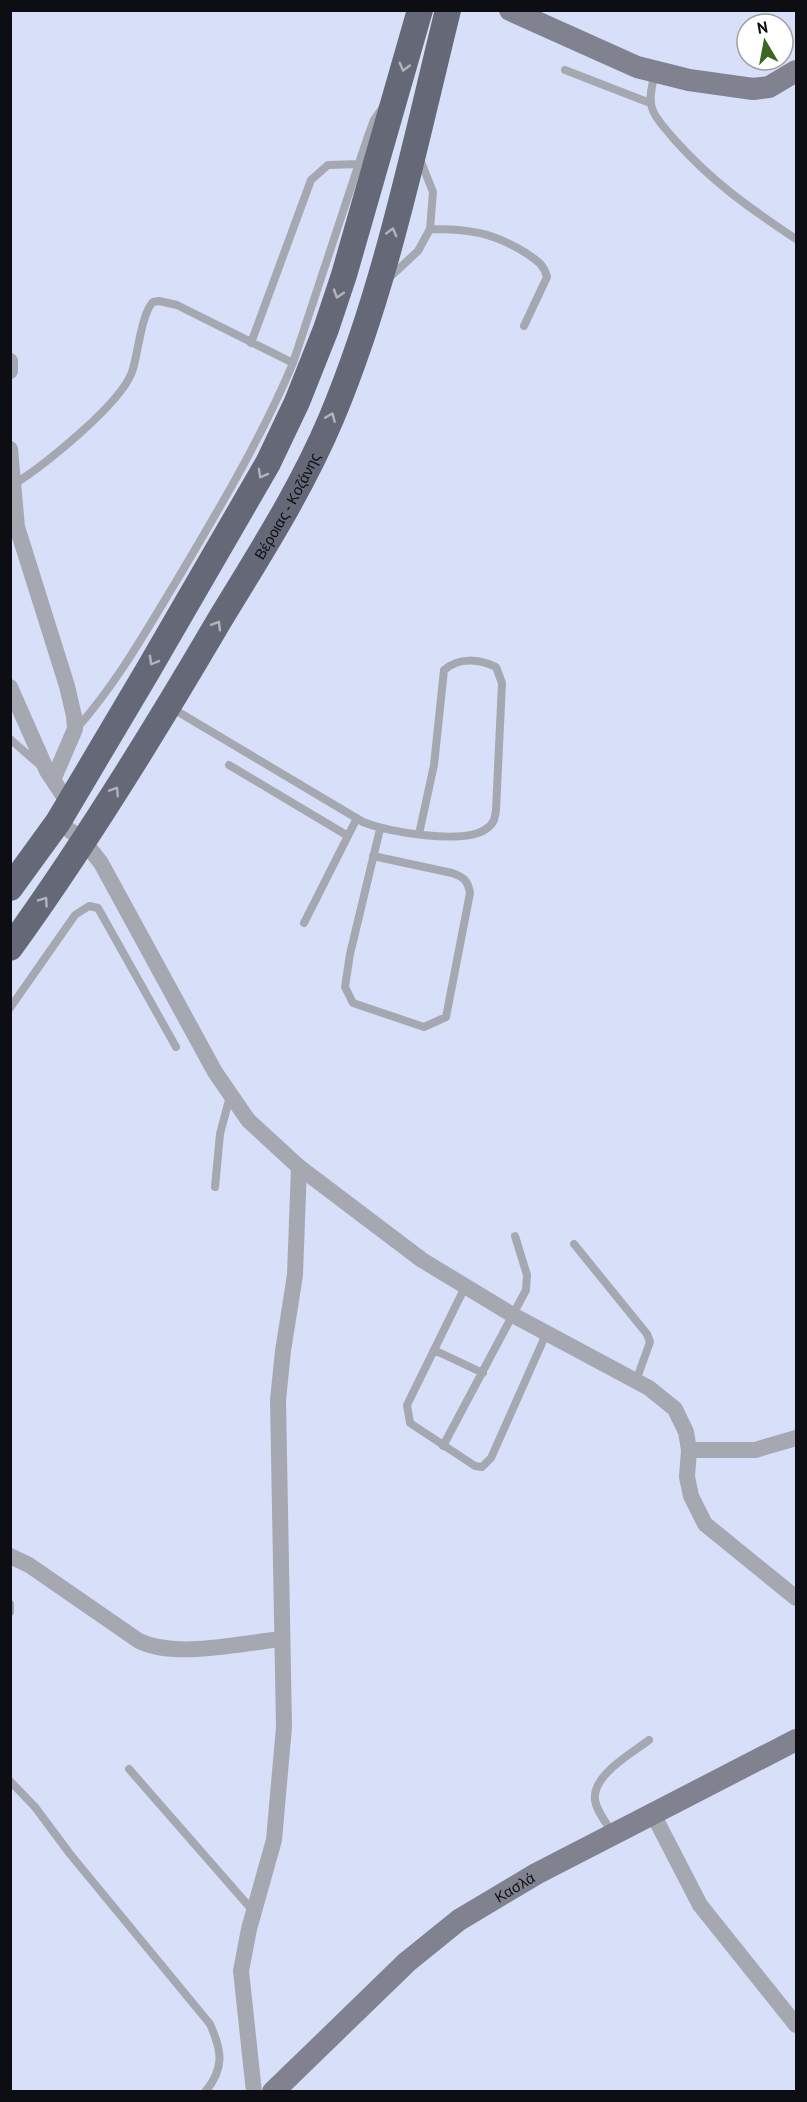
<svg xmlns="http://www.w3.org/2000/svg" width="807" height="2102" font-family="'PT Sans',sans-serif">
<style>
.green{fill:#d8e0f9;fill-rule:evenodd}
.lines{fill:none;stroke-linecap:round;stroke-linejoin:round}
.lane{stroke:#a6a8b1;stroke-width:8}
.street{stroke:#a6a8b1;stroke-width:16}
.secondary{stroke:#80838f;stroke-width:22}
.primary{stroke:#656977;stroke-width:26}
.oneway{stroke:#b2b4bb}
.labels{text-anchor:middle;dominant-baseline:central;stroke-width:6;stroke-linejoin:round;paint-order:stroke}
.street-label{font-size:15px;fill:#0c0e14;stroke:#fff}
</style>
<rect width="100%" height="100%" fill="#f3f5fd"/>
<path class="green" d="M11,11H796V2091H11ZM747,24H783V60H747Z"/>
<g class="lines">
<path class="lane" d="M565,70L650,103
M655,72C653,83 648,98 652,108C655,119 666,129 673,138C712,182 748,207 796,239
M430,229C469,229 492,232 526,253C536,260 544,264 547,277L524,326
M389,278L418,251L430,229L433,192L419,157
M251,343L311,180L328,165L360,164
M13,485C43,466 120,405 132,372C138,355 141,314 153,302L159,301L177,305L293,363L367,139L374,120L383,107
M170,707L363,822C387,832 464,845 486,829C494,824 495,818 496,810L502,683L496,667C479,659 459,657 444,670L434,765L419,834
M77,728C117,683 146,631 177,580C219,509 261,439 293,363
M10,739L42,767
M229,765L348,836
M373,856L452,873C464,877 468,881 470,893L446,1017L424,1027L353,1003L345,987L350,954L380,829
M304,923L357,818
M10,1008L75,915L89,906L98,908L176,1047
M215,1187L220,1134L230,1096
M574,1244L647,1334L650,1342L636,1381
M465,1287L407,1405L410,1423L475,1466L482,1467L491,1458L547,1332
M434,1350L483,1373
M443,1446L526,1290L527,1275L515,1236
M10,1604V1612
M129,1769L254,1912
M10,1781L35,1807L70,1854L210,2024C222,2051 225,2068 205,2092
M613,1833C606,1823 597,1812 595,1800C592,1775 631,1754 649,1740"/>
<path class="street" d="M10,361V371
M10,449L17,527L67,686L74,716L75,729L53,780L69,804
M10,687L47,771L53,780
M58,822L83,840L101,863L215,1072L248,1120L299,1167L422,1260L511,1314L649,1388L675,1409L686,1432L689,1450L687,1477L691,1496L705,1524L796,1598
M689,1450H755L796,1438
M10,1556L29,1565L139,1641C176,1659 241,1643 282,1639
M653,1814L700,1905L796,2025
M254,2092L241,1971L249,1929L274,1840L284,1727L278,1400L283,1351L295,1275L299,1167"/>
<g class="secondary">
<path d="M510,10L637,67L689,80L753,89L769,87L796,71"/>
<path id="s1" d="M273,2092L407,1962L459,1920L536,1874L796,1740"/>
</g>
<g class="primary">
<path d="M10,888L58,822L147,672L268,463L297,402L326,329L344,275L420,10"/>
<path id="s2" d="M10,948C86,843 154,732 219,621C259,555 301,490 331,419C386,288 414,147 448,10"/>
</g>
</g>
<defs><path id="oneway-chevron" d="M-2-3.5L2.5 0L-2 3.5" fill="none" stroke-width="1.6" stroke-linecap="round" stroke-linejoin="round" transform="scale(1.5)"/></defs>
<g class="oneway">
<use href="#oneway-chevron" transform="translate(404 67) rotate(105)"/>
<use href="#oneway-chevron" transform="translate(392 232) rotate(-75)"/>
<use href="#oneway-chevron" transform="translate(338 294) rotate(108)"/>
<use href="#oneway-chevron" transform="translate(331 417) rotate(-67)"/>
<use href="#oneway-chevron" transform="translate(262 474) rotate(119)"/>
<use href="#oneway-chevron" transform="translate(217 625) rotate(-59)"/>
<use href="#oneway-chevron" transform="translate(153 661) rotate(120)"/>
<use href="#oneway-chevron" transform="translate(115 791) rotate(-57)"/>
<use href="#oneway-chevron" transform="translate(44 901) rotate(-55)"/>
</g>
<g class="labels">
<g class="street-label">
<text stroke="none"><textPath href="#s2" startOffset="522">Βέροιας - Κοζάνης</textPath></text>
<text stroke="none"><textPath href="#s1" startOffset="318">Κασλά</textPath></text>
</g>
</g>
<rect width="807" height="2102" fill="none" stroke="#0c0e14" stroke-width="24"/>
<g transform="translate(765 42) rotate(350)"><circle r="28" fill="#ffffff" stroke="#9e9fa1" stroke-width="1.5"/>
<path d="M0-4.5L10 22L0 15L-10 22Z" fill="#3c6723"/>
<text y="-9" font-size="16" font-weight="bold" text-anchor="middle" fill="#0c0e14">N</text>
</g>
</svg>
